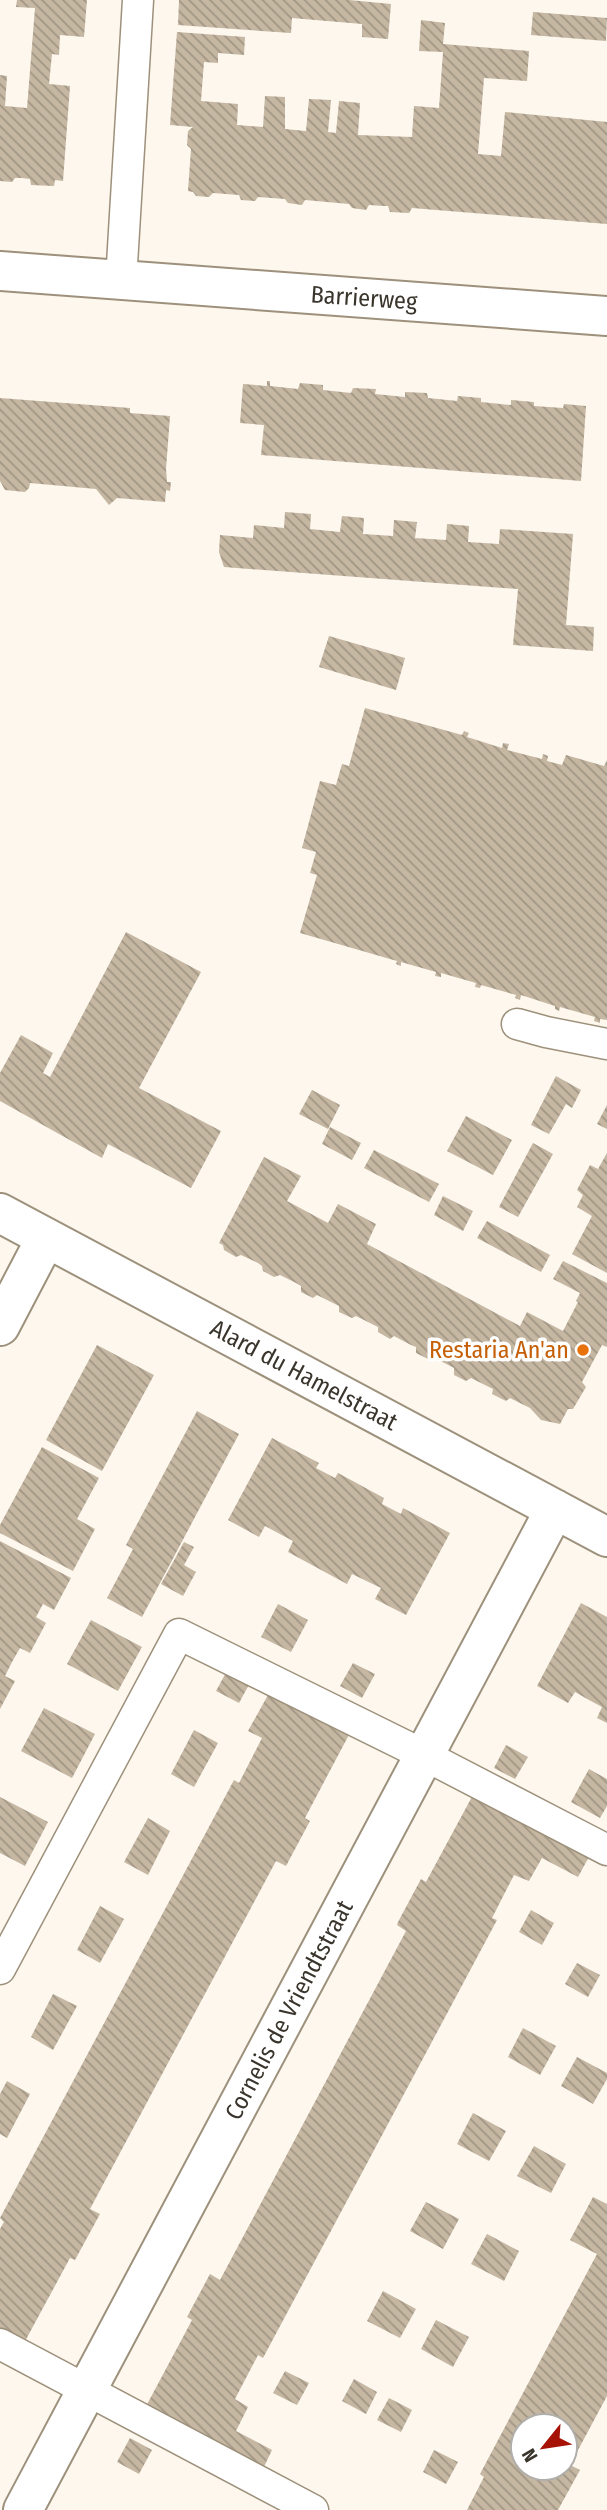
<svg xmlns="http://www.w3.org/2000/svg" width="607" height="2510" font-family="'Fira Sans Condensed',sans-serif">
<style>
.building{fill:url(#building-back-hatch);fill-rule:evenodd}
.lines{fill:none;stroke-linecap:round;stroke-linejoin:round}
.service-casing{stroke:#9e917c;stroke-width:33}
.minor-casing{stroke:#9e917c;stroke-width:42}
.tertiary-casing{stroke:#9e917c;stroke-width:42}
.service{stroke:#fff;stroke-width:30}
.minor{stroke:#fff;stroke-width:38}
.tertiary{stroke:#fff;stroke-width:38}
.food-dot{fill:#e8710a;stroke:#fff;stroke-width:2.5}
.labels{text-anchor:middle;dominant-baseline:central;stroke-width:7;stroke-linejoin:round;paint-order:stroke}
.street-label{font-size:24px;fill:#3a352c;stroke:#fff}
.food-label{font-size:24px;fill:#c56008;stroke:#fff;text-anchor:end}
</style>
<defs>
<pattern id="building-back-hatch" width="6" height="6" patternUnits="userSpaceOnUse" patternTransform="scale(1.75)"><rect width="6" height="6" fill="#c5b7a2"/><path d="M-1 5l2 2M0 0l6 6M5-1l2 2" fill="none" stroke="#a19684"/></pattern>
</defs>
<rect width="100%" height="100%" fill="#fdf7ee"/>
<path class="building" d="M17,0H87L84,37L60,35L59,55L52,54L49,84L70,86L63,181L55,180L54,186L31,185L30,179L22,178H15L12,182L0,181V75L7,76L5,106L27,108L35,8L16,7Z
M179,0H349L391,4L388,39L362,37V24L292,18L291,33L178,25Z
M533,12L607,18L606,41L531,35Z
M421,20L445,23L443,44L529,51L527,81L484,78L478,154L501,156L505,112L607,122V224L412,208L409,213L390,212L388,206H383L369,205L366,210L352,208L349,204L305,200L302,205L288,203L285,199L258,197L255,201L241,200L239,195L213,193L209,197L196,196L193,192L188,191L191,149L187,145L188,131L193,127L170,125L177,32L245,37L244,55L218,53V63L204,62L201,101L238,104L237,125L263,127L265,96L285,97V129L306,131L309,99L331,100L328,132L336,133L339,101L360,103L358,135L412,137L414,106L439,108L443,52L419,51Z
M267,381H270V386L298,389L300,383L323,385V390L351,393L353,388L376,389L375,394L405,397V392L427,393L428,398L457,401L458,396L481,398V402L511,405V400L534,402V406L563,408L564,404L586,406L581,481L261,455L264,425L240,423L243,384L267,386Z
M0,398L130,408V413L170,416L166,469L167,482H171L170,491L166,490L165,502L117,498L109,505L96,489L30,483L29,488L25,492L5,490L0,481Z
M285,512L311,514L310,529L340,532L342,516L364,518L363,534L393,536L394,520L417,522L415,538L446,540L447,524L469,526L468,542L499,544L500,529L573,534L566,625L594,627L593,651L513,645L518,589L224,567L219,552L220,535L253,538L254,525L284,528Z
M329,636L405,658L396,690L319,667Z
M365,708L462,735L464,731L469,733L467,737L502,748L503,743L509,744L507,750L542,759L543,754L548,756L547,761L562,765L566,755L604,766L607,760V1020L600,1019V1023L594,1021L595,1017L560,1007L559,1011L555,1009V1006L521,995L520,1000L515,998L516,995L481,985L480,988L475,987L476,983L441,973V977L435,976L436,972L401,962V966L396,964L397,961L300,933L317,875L310,873L316,852L302,848L320,781L336,785L342,764L349,766Z
M126,932L201,972L139,1088L221,1131L191,1188L108,1144L102,1158L0,1101V1073L21,1035L53,1053L43,1073L50,1077Z
M556,1076L581,1090L572,1108L566,1104L549,1134L531,1125Z
M312,1090L340,1105L328,1129L299,1114Z
M607,1105V1129L597,1124Z
M466,1116L512,1140L493,1175L447,1151Z
M330,1127L361,1143L352,1160L322,1144Z
M533,1143L553,1154L518,1217L499,1207Z
M374,1150L439,1184L429,1202L364,1168Z
M607,1153V1273L572,1254L592,1216L577,1207L583,1195L577,1190L590,1165L598,1169Z
M264,1157L301,1176L287,1201L328,1223L338,1204L376,1224L367,1244L520,1326L527,1312L563,1331L578,1302L576,1301L580,1293L553,1279L563,1261L607,1283V1347L602,1345L582,1382L586,1387L573,1409H568L560,1424L541,1420L530,1408L510,1398L506,1401L492,1394L493,1389L471,1378L466,1381L454,1375V1368L433,1357L428,1359L416,1353V1347L411,1345L394,1336L390,1339L378,1332V1327L356,1316L352,1318L339,1312V1306L317,1295L313,1298L301,1292V1286L296,1283L280,1275L274,1277L263,1271L262,1266L258,1263L241,1255L236,1257L224,1250L223,1245L219,1243Z
M443,1196L473,1211L463,1231L434,1215Z
M487,1221L550,1255L541,1272L477,1238Z
M97,1345L154,1375L102,1471L46,1440Z
M197,1411L239,1434L142,1617L107,1598L133,1549L126,1545Z
M272,1438L319,1463L316,1468L335,1478L338,1473L384,1498L382,1504L401,1514L403,1508L450,1533L406,1615L375,1599L381,1588L352,1574L347,1584L288,1552L293,1541L265,1526L259,1537L228,1520Z
M42,1447L99,1478L77,1519L95,1529L73,1571L0,1533V1525Z
M0,1541L71,1578L54,1610L43,1604L36,1617L46,1623L30,1653L20,1648L12,1662L5,1676L15,1681L0,1709Z
M184,1542L194,1547L184,1565L196,1572L183,1596L161,1584Z
M581,1603L607,1617V1723L597,1718L602,1707L589,1700L575,1692L568,1703L537,1686Z
M278,1604L308,1620L291,1652L261,1637Z
M91,1620L142,1647L118,1691L67,1664Z
M353,1663L375,1674L362,1698L340,1686Z
M228,1669L251,1681L239,1703L216,1691Z
M273,1686L352,1729L305,1818L310,1821L286,1866L276,1861L90,2209L100,2214L75,2260L70,2258L23,2345L0,2333V2229L4,2222L0,2218L234,1780L239,1783L262,1738L248,1731Z
M44,1708L95,1734L72,1778L21,1751Z
M194,1730L218,1743L194,1787L171,1774Z
M506,1745L528,1757L515,1779L494,1768Z
M589,1769L607,1779V1806L600,1818L571,1802Z
M474,1793L590,1855L578,1877L542,1858L529,1881L514,1875L492,1918L497,1920L427,2051L263,2358L258,2355L235,2399L248,2407L236,2431L272,2450L261,2473L144,2410L191,2322L192,2320L187,2317L210,2274L220,2280L406,1931L397,1925L398,1922L421,1879L426,1882Z
M0,1797L48,1822L25,1866L0,1853Z
M148,1818L170,1831L148,1875L124,1862Z
M100,1906L124,1919L100,1963L77,1950Z
M531,1910L554,1923L542,1945L519,1932Z
M577,1963L600,1975L588,1997L565,1984Z
M53,1994L77,2006L53,2050L31,2037Z
M523,2028L556,2046L540,2075L508,2057Z
M577,2057L607,2073V2079L593,2104L561,2086Z
M7,2081L30,2094L7,2138L0,2134V2094Z
M473,2113L506,2131L489,2161L457,2144Z
M534,2146L566,2164L551,2193L517,2176Z
M593,2197L607,2204V2396L570,2465L580,2470L558,2510H467L484,2477L480,2474L597,2254L570,2240ZM523,2426H565V2468H523Z
M426,2202L459,2219L443,2249L410,2231Z
M487,2234L519,2251L504,2281L471,2264Z
M383,2291L416,2309L400,2338L367,2321Z
M436,2320L469,2337L453,2367L421,2349Z
M285,2371L309,2383L297,2405L273,2393Z
M354,2379L377,2392L366,2414L342,2401Z
M389,2398L412,2410L401,2432L377,2420Z
M130,2438L152,2450L139,2474L117,2462Z
M434,2450L458,2462L446,2484L423,2472Z"/>
<g class="lines">
<g class="service-casing">
<path id="service" d="M121,281L138,0
M517,1024L546,1032L607,1044
M0,1969L179,1634L424,1755L607,1850
M0,2344L313,2510"/>
</g>
<g class="minor-casing">
<path id="minor" d="M0,1213L607,1537
M0,1326L46,1238
M23,2510L555,1509"/>
</g>
<g class="tertiary-casing">
<path id="tertiary" d="M0,271L607,316"/>
</g>
<use href="#service" class="service"/>
<use href="#minor" class="minor"/>
<use href="#tertiary" class="tertiary"/>
</g>
<circle class="food-dot" cx="583" cy="1350" r="7"/>
<g class="labels">
<g class="street-label">
<text transform="translate(364 298) rotate(4)">Barrierweg</text>
<text transform="translate(304 1375) rotate(28)">Alard du Hamelstraat</text>
<text transform="translate(289 2010) rotate(-62)">Cornelis de Vriendtstraat</text>
</g>
<g class="food-label">
<text x="569" y="1350">Restaria An'an</text>
</g>
</g>
<g transform="translate(544 2447) rotate(240)"><circle r="33" fill="#ffffff" stroke="#b0aeab" stroke-width="2"/>
<path d="M0-5L12 26L0 18L-12 26Z" fill="#a61306"/>
<text y="-10" font-size="19" font-weight="bold" text-anchor="middle" fill="#3a352c">N</text>
</g>
</svg>
